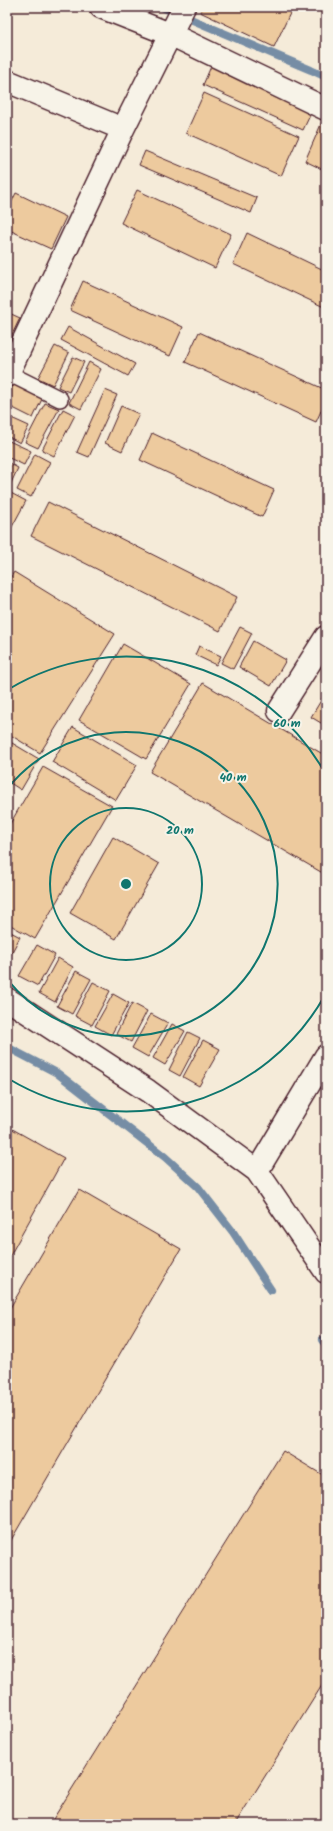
<svg xmlns="http://www.w3.org/2000/svg" width="333" height="1831" font-family="Kalam,sans-serif">
<style>
.lines{fill:none;stroke-linecap:round;stroke-linejoin:round}
.stream{stroke:#768da5;stroke-width:8}
.building{fill:#edca9e;stroke:#4a1f2b}
.service-casing{stroke:#4a1f2b;stroke-width:18}
.minor-casing{stroke:#4a1f2b;stroke-width:25}
.service{stroke:#f7f3e8;stroke-width:15}
.minor{stroke:#f7f3e8;stroke-width:22}
.ring{fill:none;stroke:#0f766e;stroke-width:2}
.centre{fill:#0f766e;stroke:#f7f3e8;stroke-width:2}
.ring-label{font-size:12px;text-anchor:middle;font-weight:bold;fill:#0f766e;stroke:#f7f3e8;stroke-width:4;stroke-linejoin:round;paint-order:stroke}
</style>
<rect width="100%" height="100%" fill="#f5ebd9"/>
<filter id="ink" filterUnits="userSpaceOnUse"><feTurbulence type="fractalNoise" baseFrequency=".025" numOctaves="2"/><feDisplacementMap in="SourceGraphic" scale="8" xChannelSelector="R" yChannelSelector="G"/><feConvolveMatrix kernelMatrix="1 2 1 2 8 2 1 2 1" color-interpolation-filters="sRGB"/></filter>
<g filter="url(#ink)">
<g class="lines">
<path class="stream" d="M162,7L311,70L326,77
M7,1047L57,1073L165,1157L198,1187L233,1232L271,1290
M322,1340L326,1345"/>
</g>
<path class="building" d="M202,7H293L274,47L200,12Z
M212,64L313,109L303,130L203,85Z
M204,93L299,136L281,176L186,133Z
M322,122L326,124V171L305,161Z
M145,151L257,198L251,213L139,165Z
M137,190L231,234L215,268L121,223Z
M16,193L66,217L51,249L7,229V211Z
M247,233L326,271V308L233,264Z
M83,281L183,327L170,356L70,310Z
M7,312L20,318L7,345Z
M68,327L135,364L128,376L61,340Z
M199,332L326,390V400L316,422L185,362Z
M55,346L69,353L53,385L38,378Z
M73,357L84,362L69,392L58,387Z
M89,362L101,369L81,409L69,403Z
M13,382L43,397L33,418L7,405V395Z
M105,390L117,395L89,457L77,452Z
M45,403L59,409L38,448L25,442Z
M121,406L139,414L122,451L105,443Z
M63,409L75,415L54,456L42,450Z
M7,416L29,426L20,443L7,436Z
M152,433L274,490L262,517L140,460Z
M7,440L31,451L24,465L7,457Z
M35,454L50,462L31,497L17,490Z
M7,462L18,468L11,483L7,481Z
M7,491L26,501L7,536Z
M48,502L237,597L220,631L31,536Z
M14,572L115,634L40,753L7,733V583Z
M240,627L252,633L233,669L221,663Z
M253,641L286,660L271,686L239,667Z
M123,644L191,684L146,759L79,720Z
M199,646L221,656L216,665L195,655Z
M203,683L326,756V875L150,772Z
M326,692V726L311,717Z
M73,727L137,765L116,800L52,762Z
M7,740L39,759L21,790L7,781Z
M43,767L112,806L35,939L7,923V829Z
M113,837L159,864L116,939L70,913Z
M7,930L20,937L7,961Z
M37,945L55,955L38,986L19,976Z
M58,958L73,967L55,1002L39,993Z
M76,971L91,979L72,1014L57,1006Z
M93,982L110,991L92,1025L75,1016Z
M113,994L129,1003L111,1035L95,1026Z
M132,1003L147,1011L131,1042L116,1034Z
M151,1014L168,1023L148,1057L132,1048Z
M172,1024L185,1031L165,1065L153,1058Z
M188,1032L200,1038L180,1076L169,1070Z
M203,1040L220,1049L199,1086L183,1077Z
M7,1126L64,1158L7,1261Z
M79,1190L181,1249L7,1547V1313Z
M283,1451L326,1477V1679L235,1824H50Z"/>
<g class="lines">
<g class="service-casing">
<path id="service" d="M8,373L60,399"/>
</g>
<g class="minor-casing">
<path id="minor" d="M101,7L172,35L326,109
M7,81L123,129
M7,376L123,129L184,7
M279,711L326,637
M7,999L148,1091L257,1171L326,1272
M257,1171L326,1056"/>
</g>
<use href="#service" class="service"/>
<use href="#minor" class="minor"/>
</g>
</g>
<g class="ring">
<circle cx="126" cy="884" r="76"/>
<path d="M7 789A152 152 0 1 1 7 979"/>
<path d="M325 995A228 228 0 0 1 9 1079M9 689A228 228 0 0 1 325 773"/>
</g>
<circle cx="126" cy="884" r="6" class="centre"/>
<g class="ring-label">
<text x="287" y="727">60 m</text>
<text x="233" y="781">40 m</text>
<text x="180" y="834">20 m</text>
</g>
<rect width="333" height="1831" fill="none" stroke="#f7f3e8" stroke-width="24"/>
<rect x="12" y="12" width="309" height="1807" fill="none" stroke="#4a1f2b" stroke-width="1.5" filter="url(#ink)"/>
</svg>
